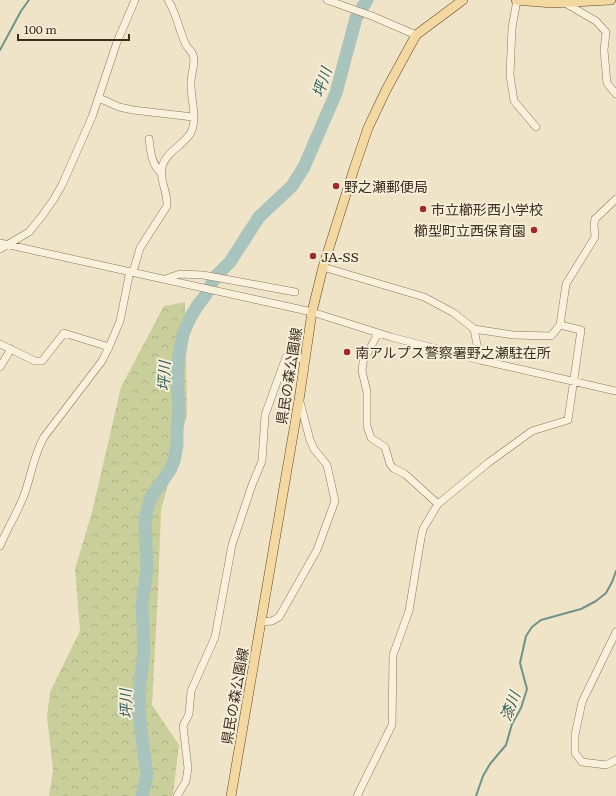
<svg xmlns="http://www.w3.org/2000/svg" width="616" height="796" font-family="Literata,'Noto Sans JP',serif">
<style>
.forest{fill:url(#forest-crowns)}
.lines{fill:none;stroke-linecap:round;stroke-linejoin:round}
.stream{stroke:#6f938a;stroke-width:2}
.river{stroke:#a9c4bc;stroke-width:13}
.minor-casing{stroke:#8d765c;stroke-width:8}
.major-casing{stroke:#5b4430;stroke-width:10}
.minor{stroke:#faf1dc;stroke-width:7}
.major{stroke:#f3d9a0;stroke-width:9}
.poi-dot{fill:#9e2a2b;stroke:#f7eed8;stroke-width:1.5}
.labels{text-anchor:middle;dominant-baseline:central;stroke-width:4;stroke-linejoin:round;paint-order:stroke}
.poi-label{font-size:14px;fill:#3d2e20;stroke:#f7eed8;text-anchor:start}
.street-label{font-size:14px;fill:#3d2e20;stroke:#f7eed8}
.water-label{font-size:15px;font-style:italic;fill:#2f5d5a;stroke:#f7eed8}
</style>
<defs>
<pattern id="forest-crowns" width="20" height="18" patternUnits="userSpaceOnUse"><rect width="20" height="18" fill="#c9cf9b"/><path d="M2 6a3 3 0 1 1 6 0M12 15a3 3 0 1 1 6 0" fill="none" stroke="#aeb285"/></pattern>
</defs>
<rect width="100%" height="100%" fill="#f0e4c8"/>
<path class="forest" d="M185,302L187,415L161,510L158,593L152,705L179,745L173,794L172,796H49L53,770L47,717L50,692L80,631L75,569L92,512L121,387L164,306Z"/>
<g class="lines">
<path class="stream" d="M0,50L21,11L29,0
M476,796L483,776L490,764L506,745L512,724L521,708L527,689L520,663L526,636L532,627L541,620L581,609L596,601L606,593L612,582L616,571"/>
<path class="river" d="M142,796L147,775L140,723L139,692L144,651L142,604L147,570L145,519L150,499L170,470L174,461L177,445V429L179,409L177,380L178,362L183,334L190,318L198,305L205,296L216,276L230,262L259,217L292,186L304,167L336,93L356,18L367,0"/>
<g class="minor-casing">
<path id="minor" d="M327,0L372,16L416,35
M517,0L512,28L510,75L514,101L536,127
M565,3L596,21L606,32L604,50L607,83L616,94
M99,98L119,107L133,110L193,117
M149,139C151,153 151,163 161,173
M0,243L312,312L391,337L480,360L616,391
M0,249L29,232L42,216L54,199L62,185L92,117L117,42L135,0
M323,267L424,297L454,313L474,329L480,360
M133,272L140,248L167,206C168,192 159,180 162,167C166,152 182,146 190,134C199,119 190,99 191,82C191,74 196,63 193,55C192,51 188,49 186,45C179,31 177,14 168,0
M165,279L180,274L203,275L295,292
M474,329L513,335L551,336L560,325L566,284L595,237L594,224L595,219L616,199
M378,333L363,362L362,371L367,392V426L371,438L385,447L390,464L393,468L405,474L438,504
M0,344L35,361H42L64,333L109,347
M0,367L11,349
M0,546C7,529 16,515 23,498C31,478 33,456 44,437L102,361L109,347L120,321L130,271
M261,622L272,621L279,617L317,550L335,501L327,465L314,449L310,440L300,402
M616,632L582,702L575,735V753L582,762L606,765L616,760
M177,796L186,781L188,768L183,726L189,714L191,691L215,637L232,545L252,485L262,461L265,415L286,357L305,359
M357,796L392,725L393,655L409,611L421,538L423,529L438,504L488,463L532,431L568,420L581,330L560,325"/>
</g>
<g class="major-casing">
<path id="major" d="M516,0L552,3L611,0
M231,796L299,400L312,312L323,267L354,169L368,128L386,90L416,35L463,0"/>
</g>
<use href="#minor" class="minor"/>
<use href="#major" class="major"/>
</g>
<g class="poi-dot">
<circle cx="336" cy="186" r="4"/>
<circle cx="423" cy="209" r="4"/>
<circle cx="534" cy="230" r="4"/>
<circle cx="313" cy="256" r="4"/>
<circle cx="347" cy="352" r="4"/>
</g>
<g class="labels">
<g class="poi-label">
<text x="344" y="186">野之瀬郵便局</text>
<text x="431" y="209">市立櫛形西小学校</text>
<text x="526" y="230" text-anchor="end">櫛型町立西保育園</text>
<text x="321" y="256">JA-SS</text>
<text x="355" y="352">南アルプス警察署野之瀬駐在所</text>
</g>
<g class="street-label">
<text transform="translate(288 376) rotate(-81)">県民の森公園線</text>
<text transform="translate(234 696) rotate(-80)">県民の森公園線</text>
</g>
<g class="water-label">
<text transform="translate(321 82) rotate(-72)">坪川</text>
<text transform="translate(163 376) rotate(-88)">坪川</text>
<text transform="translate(125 704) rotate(-92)">坪川</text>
<text transform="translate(509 706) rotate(-69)">漆川</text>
</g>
</g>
<path d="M18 34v6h111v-6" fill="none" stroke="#3d2e20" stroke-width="2"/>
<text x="24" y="34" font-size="12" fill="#3d2e20" stroke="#f7eed8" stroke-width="3" paint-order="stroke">100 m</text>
</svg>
